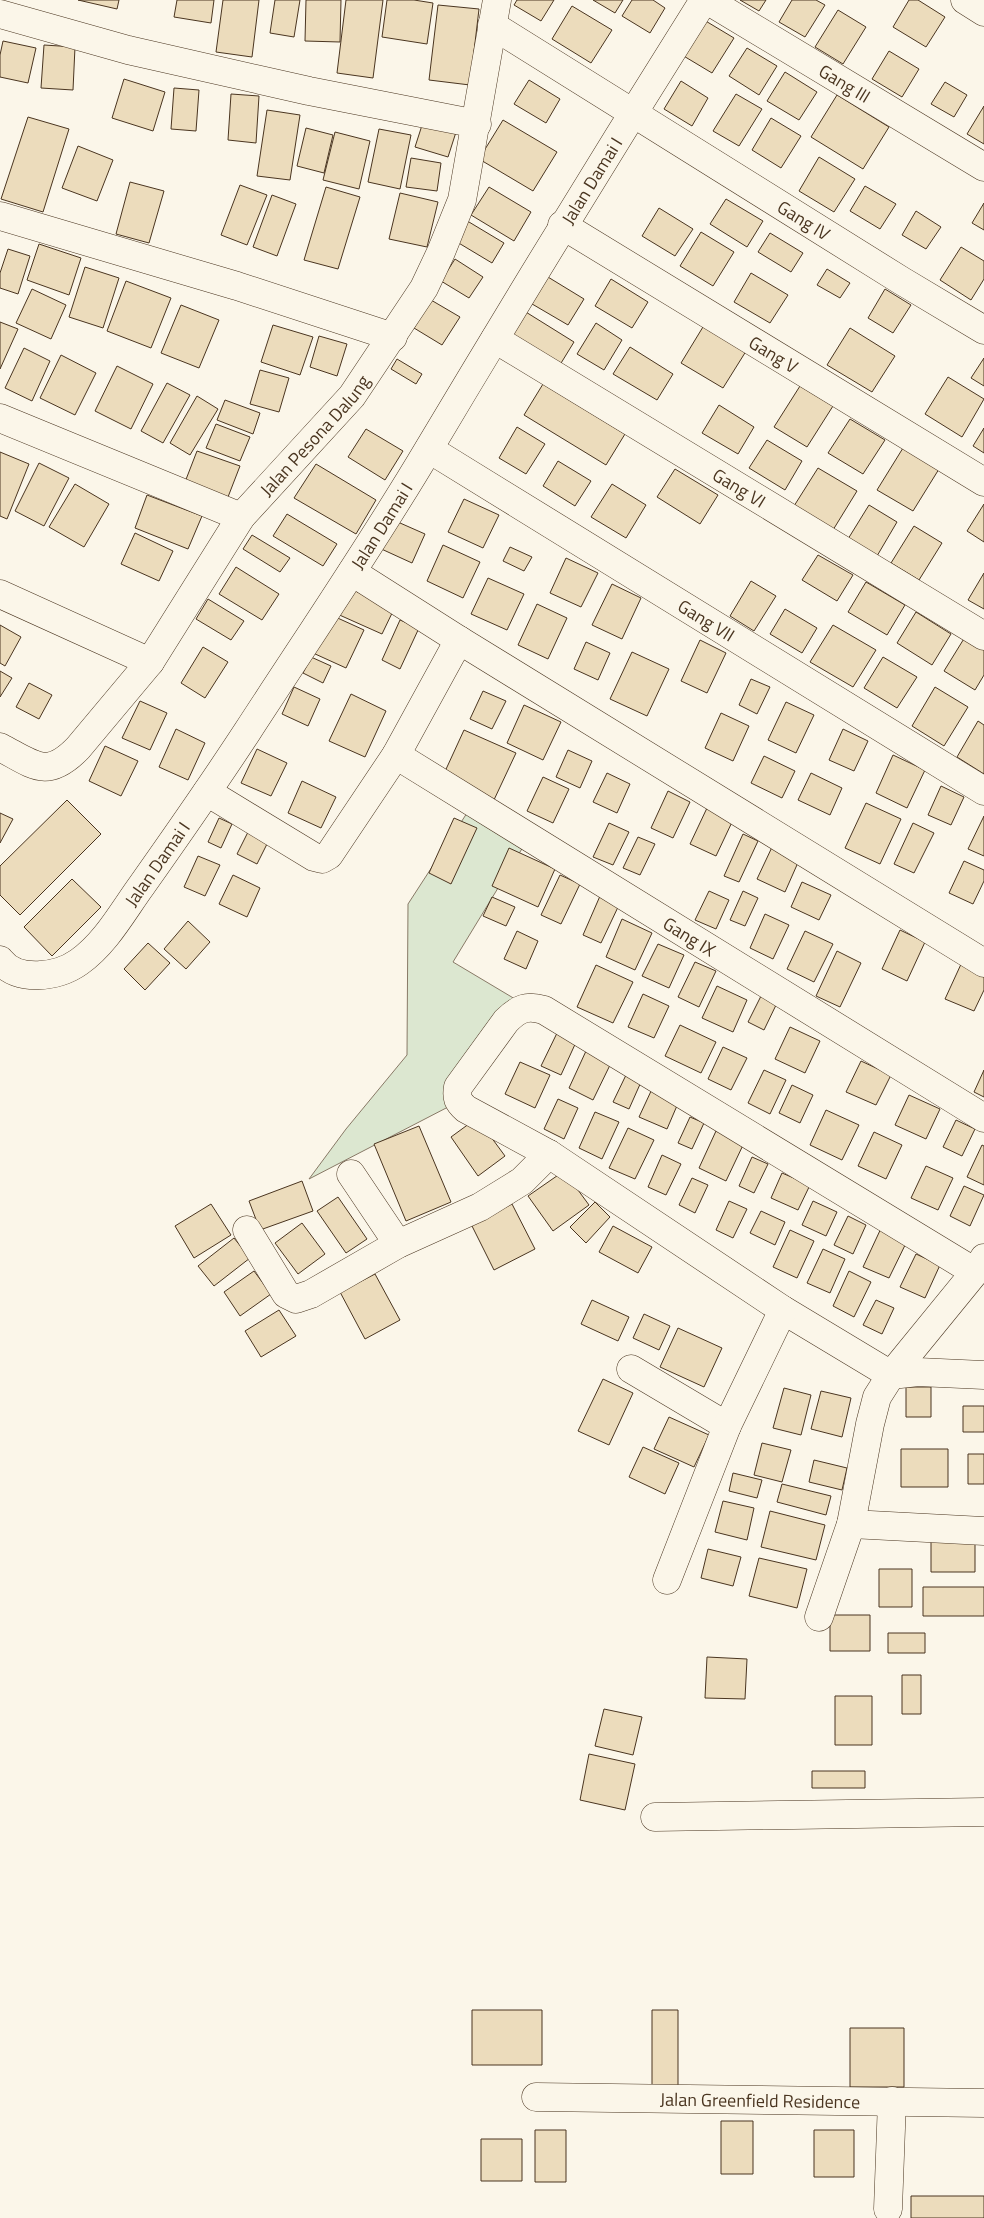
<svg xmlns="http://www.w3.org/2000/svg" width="984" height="2218" font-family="'Titillium Web',sans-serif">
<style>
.green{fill:#dce7d0;stroke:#887966}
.building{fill:#ecdcbc;stroke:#4a3520}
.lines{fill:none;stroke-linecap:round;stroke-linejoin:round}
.street-casing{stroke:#4a3520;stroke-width:29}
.street{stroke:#fbf6e9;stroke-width:28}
.labels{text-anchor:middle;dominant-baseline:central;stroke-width:4;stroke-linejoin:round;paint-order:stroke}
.street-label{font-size:18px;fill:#4a3520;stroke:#fbf6e9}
</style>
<rect width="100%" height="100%" fill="#fbf6e9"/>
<path class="green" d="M467,813L523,847L453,962L515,999L450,1106L309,1179L346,1129L407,1055L408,904Z"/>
<path class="building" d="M78,0H119L117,9Z
M177,0H214L211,23L174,17Z
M223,0H259L252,57L216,52Z
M275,0H300L294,37L270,33Z
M306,0H341L340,42L305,41Z
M346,0H383L373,78L337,73Z
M387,0H414L433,3L427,44L382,37Z
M517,0H554L541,21L514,5Z
M593,0H623L615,13Z
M632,0H653L665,8L650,33L622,16Z
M740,0H766L759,11Z
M792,0H816L825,5L805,37L779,22Z
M909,0H918L945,17L926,47L893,27Z
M438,5L479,9L470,85L429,80Z
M572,6L612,30L591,63L552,39Z
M838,10L866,27L843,64L815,47Z
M704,20L734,38L712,73L682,55Z
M3,41L36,48L28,83L0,77V55Z
M44,45L75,47L73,90L41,88Z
M747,48L777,66L759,95L729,76Z
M889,51L919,69L902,97L872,79Z
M785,72L817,92L799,120L767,101Z
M124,79L165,92L153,131L112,118Z
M529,80L560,99L546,123L514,104Z
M681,81L708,98L692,126L664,109Z
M945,82L967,95L954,117L931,104Z
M174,88L199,90L196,131L171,129Z
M231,94L259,96L256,143L228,140Z
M736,94L762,109L739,146L713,131Z
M837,95L889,127L863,169L811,137Z
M984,106V144L967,134Z
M267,110L300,115L290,180L257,176Z
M28,117L69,129L43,212L1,199Z
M771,118L801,136L781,168L752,150Z
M424,119L457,129L448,157L415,147Z
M503,120L557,152L533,191L479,159Z
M306,128L333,135L324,173L297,166Z
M379,129L411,135L400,189L368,182Z
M335,132L370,141L359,189L323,180Z
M78,146L113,160L97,201L62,188Z
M819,157L855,179L834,212L799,191Z
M411,158L441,163L437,191L406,187Z
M130,182L164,191L149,243L116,234Z
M240,185L267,195L247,245L221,235Z
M865,186L896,204L880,229L850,211Z
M326,187L360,197L338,269L304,260Z
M489,187L531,212L514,241L471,215Z
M400,193L438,202L427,247L389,239Z
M272,195L296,204L277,256L253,247Z
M726,199L763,221L747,247L710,224Z
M984,203V230L972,223Z
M659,208L693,229L675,256L642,236Z
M916,211L941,227L926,249L902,235Z
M464,219L504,243L492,263L452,239Z
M701,232L734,252L713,286L680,266Z
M770,233L803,253L791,272L758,252Z
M39,244L81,258L69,295L27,280Z
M961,247L984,261V279L971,300L940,280Z
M8,249L30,256L18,294L0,288V273Z
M455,259L483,277L469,298L441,281Z
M85,267L119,278L103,328L69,317Z
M827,269L850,283L840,298L817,285Z
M751,273L788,295L770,323L734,302Z
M543,274L584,299L568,325L527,301Z
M611,279L648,302L632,328L595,306Z
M126,281L171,298L151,348L107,331Z
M32,289L66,305L51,339L16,323Z
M885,289L911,305L893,333L868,318Z
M431,300L460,317L442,345L414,328Z
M181,305L219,320L199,368L161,353Z
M521,309L574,342L558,368L504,336Z
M0,322L18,329L0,369Z
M706,322L748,348L723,388L681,363Z
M596,323L622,340L604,370L577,354Z
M273,325L313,337L300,375L261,362Z
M850,328L895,356L872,392L827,365Z
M319,336L347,344L337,376L310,367Z
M630,347L673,374L657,400L613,374Z
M24,348L50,361L32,401L5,388Z
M61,355L96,373L75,415L40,398Z
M984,358V386L971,378Z
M397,359L422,374L416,384L391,369Z
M117,366L153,384L131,429L95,411Z
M260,370L289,378L279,412L250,404Z
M948,377L984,399L962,437L925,414Z
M167,383L190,395L163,443L141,431Z
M543,384L625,434L606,465L524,415Z
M800,386L833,406L807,447L774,427Z
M197,396L218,409L190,455L170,443Z
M225,400L260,413L253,434L217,420Z
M719,405L754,427L738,454L702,433Z
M850,419L885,440L863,474L828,453Z
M216,424L250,437L240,461L206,448Z
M517,427L545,444L526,474L499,458Z
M984,428V453L973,446Z
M366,429L403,451L385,480L348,457Z
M767,440L802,461L785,490L749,468Z
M903,448L939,469L913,511L877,490Z
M197,451L240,466L228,497L185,482Z
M0,452L29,464L7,519L0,516Z
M558,461L591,481L575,506L543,486Z
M39,463L69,478L44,526L15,511Z
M316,464L376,500L356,534L294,498Z
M818,468L857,491L833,530L794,506Z
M675,469L718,495L700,524L657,497Z
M75,484L109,504L84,547L49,527Z
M612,484L646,505L626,538L591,517Z
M147,495L202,516L188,549L135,528Z
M464,499L499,515L483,548L448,532Z
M984,504V542L967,531Z
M869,505L897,522L877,556L848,539Z
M287,514L337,544L323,566L273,536Z
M391,519L425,534L412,563L377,547Z
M914,526L942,543L919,580L891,563Z
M135,533L173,551L159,581L121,564Z
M252,535L290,558L280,572L243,549Z
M443,545L480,562L463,598L427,581Z
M510,547L532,557L524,571L503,561Z
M818,555L853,575L837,601L802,580Z
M566,558L598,573L581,607L550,593Z
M236,567L279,594L262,620L219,594Z
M984,573V609L968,600Z
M488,578L524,594L507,630L471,614Z
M751,581L776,596L754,631L730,616Z
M866,582L905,605L887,635L848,612Z
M612,584L641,598L622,639L592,625Z
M347,587L394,609L382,634L335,613Z
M208,599L244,621L231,640L196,619Z
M537,604L567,618L548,659L518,645Z
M785,609L817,628L802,653L770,634Z
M916,612L951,634L932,665L897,643Z
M331,615L364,630L346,668L313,653Z
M400,620L419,628L400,669L382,660Z
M0,625L21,637L5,666L0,663Z
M833,625L876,650L853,687L810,662Z
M965,637L984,649V675L975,690L944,671Z
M700,640L726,653L707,693L681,681Z
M586,642L610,653L598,680L574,669Z
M203,647L228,662L205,698L181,683Z
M632,652L669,669L647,716L610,699Z
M311,657L331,666L323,683L303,673Z
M883,657L917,677L897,708L864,688Z
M0,671L12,678L0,697Z
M751,679L770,687L757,714L739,705Z
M29,683L52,695L39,719L16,707Z
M294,687L320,699L308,726L282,714Z
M935,687L968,707L944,746L912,726Z
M483,691L506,701L492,729L470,719Z
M351,694L386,711L365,757L329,741Z
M140,701L167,713L150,750L122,738Z
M786,702L814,715L796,753L768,740Z
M524,705L561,722L543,760L507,743Z
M721,713L749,726L733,761L705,748Z
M978,721L984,725V774L957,757Z
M176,729L205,743L188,780L159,767Z
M843,729L868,741L854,771L829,760Z
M464,730L516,753L493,802L442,778Z
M105,746L138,761L121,796L89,781Z
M257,749L287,763L271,796L241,783Z
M568,750L592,761L580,788L556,777Z
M893,755L925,770L907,808L876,793Z
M764,756L795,771L782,798L751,783Z
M607,773L630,784L617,813L593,802Z
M811,773L842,788L830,815L798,800Z
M543,777L569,789L553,823L527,811Z
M302,781L336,797L321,828L288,813Z
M941,786L964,797L951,825L928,815Z
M668,791L690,802L673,838L651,828Z
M67,800L101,834L20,915L0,895V866Z
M866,803L901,819L880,864L845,848Z
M707,808L733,820L716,856L690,844Z
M0,813L13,819L0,843Z
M984,816V856L968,849Z
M219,818L232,824L221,848L208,842Z
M454,818L477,828L451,884L429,873Z
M609,823L629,832L613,865L593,857Z
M913,823L934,833L914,873L894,864Z
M249,830L269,840L257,864L237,854Z
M743,834L758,841L739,882L724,876Z
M638,837L655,844L640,875L623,868Z
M773,845L800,858L785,892L757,879Z
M509,848L555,869L538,907L492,886Z
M198,856L220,865L205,896L184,887Z
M964,861L984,870V881L973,904L949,893Z
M233,875L260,888L247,917L219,904Z
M560,875L580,884L561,924L541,915Z
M72,879L101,907L52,956L24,927Z
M802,882L831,895L819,920L791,907Z
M709,891L729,900L716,929L695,920Z
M743,891L758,898L745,926L730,920Z
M600,896L619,905L601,943L583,935Z
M492,897L515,907L506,926L483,916Z
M765,914L789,925L773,959L750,948Z
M622,919L652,933L635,970L606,957Z
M188,921L210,942L186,969L164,949Z
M900,930L925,942L907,981L882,969Z
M517,931L538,941L526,969L504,959Z
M805,931L833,944L814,982L787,969Z
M148,943L170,963L145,990L124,969Z
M658,944L684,955L669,988L642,976Z
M837,951L861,963L840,1007L816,996Z
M695,962L716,971L699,1007L678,997Z
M962,962L984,972V990L974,1011L945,999Z
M596,965L633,982L613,1023L577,1007Z
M717,986L747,1000L733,1032L702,1018Z
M643,994L669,1006L654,1038L628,1027Z
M761,996L777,1003L764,1030L748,1022Z
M680,1025L716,1042L701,1073L665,1056Z
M790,1027L820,1041L805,1073L775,1059Z
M558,1031L577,1040L561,1075L541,1066Z
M723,1047L747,1058L731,1090L708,1079Z
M586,1051L611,1063L593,1100L569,1088Z
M861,1061L891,1075L876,1105L846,1092Z
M520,1062L550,1075L535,1108L505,1094Z
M764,1070L786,1080L770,1114L748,1103Z
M984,1070V1097L974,1092Z
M626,1075L641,1082L629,1109L613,1102Z
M792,1085L813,1095L800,1123L779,1113Z
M652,1089L679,1101L667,1129L639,1117Z
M909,1095L940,1109L926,1139L895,1125Z
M558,1099L578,1108L564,1139L544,1129Z
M826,1110L859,1125L842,1160L810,1145Z
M595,1112L619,1122L602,1159L579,1148Z
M690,1117L704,1123L692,1149L678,1143Z
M477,1118L505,1156L478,1176L451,1137Z
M956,1120L975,1129L962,1156L943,1147Z
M419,1126L451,1202L406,1221L374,1144Z
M628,1128L654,1140L635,1179L609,1168Z
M716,1131L744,1143L726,1181L699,1168Z
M874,1132L902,1145L886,1179L858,1166Z
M982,1145L984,1146V1185L967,1177Z
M662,1155L681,1164L666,1195L648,1187Z
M752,1157L768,1164L754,1193L739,1186Z
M926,1166L953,1178L938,1210L911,1198Z
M564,1171L589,1205L553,1231L528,1196Z
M782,1173L810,1185L798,1210L771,1198Z
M692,1178L708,1185L695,1213L679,1205Z
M302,1181L313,1211L260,1230L249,1201Z
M964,1186L984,1195L970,1226L950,1216Z
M338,1197L367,1239L346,1253L317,1211Z
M729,1201L747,1209L733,1238L716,1230Z
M813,1201L837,1212L826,1236L802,1225Z
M595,1202L610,1217L586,1243L570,1227Z
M211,1204L231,1235L194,1258L175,1226Z
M512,1204L535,1249L494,1270L471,1224Z
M761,1211L785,1222L775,1245L750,1233Z
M848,1216L866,1225L853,1254L834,1245Z
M302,1223L325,1254L298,1274L275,1243Z
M883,1224L909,1237L889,1278L863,1267Z
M613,1226L652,1247L638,1273L599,1252Z
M790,1230L814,1241L797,1278L773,1267Z
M234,1238L250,1258L214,1286L198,1266Z
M823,1249L845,1259L830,1293L807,1283Z
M916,1254L940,1265L925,1298L900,1287Z
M254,1271L271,1294L240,1316L224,1292Z
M849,1271L871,1282L854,1317L833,1306Z
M375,1274L400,1320L365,1339L340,1292Z
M592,1300L629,1317L618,1341L581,1324Z
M876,1300L894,1308L882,1334L863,1325Z
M279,1310L296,1336L261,1357L245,1331Z
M644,1314L670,1326L659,1350L633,1338Z
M678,1328L722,1348L704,1387L660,1367Z
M603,1379L633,1393L609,1445L578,1431Z
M906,1387H931V1417H906Z
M784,1388L811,1395L801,1435L773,1428Z
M821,1391L851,1398L842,1437L811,1429Z
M963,1406H984V1432H963Z
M669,1417L709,1435L694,1467L654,1449Z
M762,1443L791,1450L782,1482L754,1475Z
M643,1447L679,1463L665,1494L629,1477Z
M901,1449H948V1487H901Z
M968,1454H984V1484H968Z
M814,1460L847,1468L842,1490L809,1482Z
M733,1473L762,1480L757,1498L729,1491Z
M782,1484L831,1496L826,1515L777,1502Z
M723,1501L754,1508L747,1540L715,1532Z
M770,1511L825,1525L816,1560L761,1547Z
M931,1537H975V1572H931Z
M708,1549L741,1557L733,1586L701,1578Z
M759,1558L807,1569L797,1608L749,1596Z
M879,1569H912V1607H879Z
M923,1587H984V1616H923Z
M830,1615H870V1651H830Z
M888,1633H925V1653H888Z
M707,1657L747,1659L745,1699L705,1698Z
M902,1675H921V1714H902Z
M835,1696H872V1745H835Z
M604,1709L642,1717L633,1755L595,1746Z
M589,1754L635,1764L625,1810L580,1800Z
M812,1771H865V1788H812Z
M472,2010H542V2065H472Z
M652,2010H678V2089H652Z
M850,2028H904V2087H850Z
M721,2121H753V2174H721Z
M535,2130H566V2182H535Z
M814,2130H854V2177H814Z
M481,2139H522V2181H481Z
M911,2196H984V2218H911Z"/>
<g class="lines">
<g class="street-casing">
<g id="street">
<path id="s1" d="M707,0L984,167"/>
<path d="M965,0L984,12"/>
<path d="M0,14L128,50L309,91L477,124"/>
<path id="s2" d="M492,25L902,281L984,330"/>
<path d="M0,216L237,286L393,337"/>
<path id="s3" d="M562,225L984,482"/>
<path id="s4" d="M495,339L984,636"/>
<path d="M0,418L241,517"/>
<path id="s5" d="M429,449L984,791"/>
<path d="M352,572L459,640L984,963"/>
<path d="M0,594L150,662"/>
<path id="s6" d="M0,747C34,765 47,780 78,748L150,662L241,517L352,396L424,288L441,252L462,200L497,0"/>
<path id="s7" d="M396,755L984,1118"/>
<path d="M207,792L314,857L322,859L329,855L396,755L459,640"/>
<path id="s8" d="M0,960C17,983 58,977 79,962C106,943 123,911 142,885C178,834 213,784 247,732C308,638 371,546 428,450C518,299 610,149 704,0"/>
<path d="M351,1174L398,1244"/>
<path d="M247,1230L286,1294L296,1299L311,1294L398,1244L480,1207L522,1181L549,1154"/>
<path d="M975,1272L544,1010C527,1005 519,1008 506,1021L458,1087C456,1098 458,1102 466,1109L549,1154L783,1310L891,1375L918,1372L984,1375"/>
<path d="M631,1369L727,1426"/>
<path d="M851,1524L984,1531"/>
<path d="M667,1580L727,1426L783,1310"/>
<path d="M819,1617L851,1524L870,1424L877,1397L891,1375L975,1272L984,1258"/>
<path d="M655,1817L984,1812"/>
<path id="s9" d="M536,2097L984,2103"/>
<path d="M888,2209L892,2101"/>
</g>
</g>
<use href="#street" class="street"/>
</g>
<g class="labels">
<g class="street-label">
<text stroke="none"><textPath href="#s1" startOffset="161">Gang III</textPath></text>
<text stroke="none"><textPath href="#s8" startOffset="1022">Jalan Damai I</textPath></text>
<text stroke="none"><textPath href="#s2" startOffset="368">Gang IV</textPath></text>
<text stroke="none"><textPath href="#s3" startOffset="248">Gang V</textPath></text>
<text stroke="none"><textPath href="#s6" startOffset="482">Jalan Pesona Dalung</textPath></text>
<text stroke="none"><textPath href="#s4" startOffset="286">Gang VI</textPath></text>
<text stroke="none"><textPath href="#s8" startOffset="618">Jalan Damai I</textPath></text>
<text stroke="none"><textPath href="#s5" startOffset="326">Gang VII</textPath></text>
<text stroke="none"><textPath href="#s8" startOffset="212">Jalan Damai I</textPath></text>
<text stroke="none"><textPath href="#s7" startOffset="345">Gang IX</textPath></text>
<text stroke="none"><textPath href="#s9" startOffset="224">Jalan Greenfield Residence</textPath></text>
</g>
</g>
</svg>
